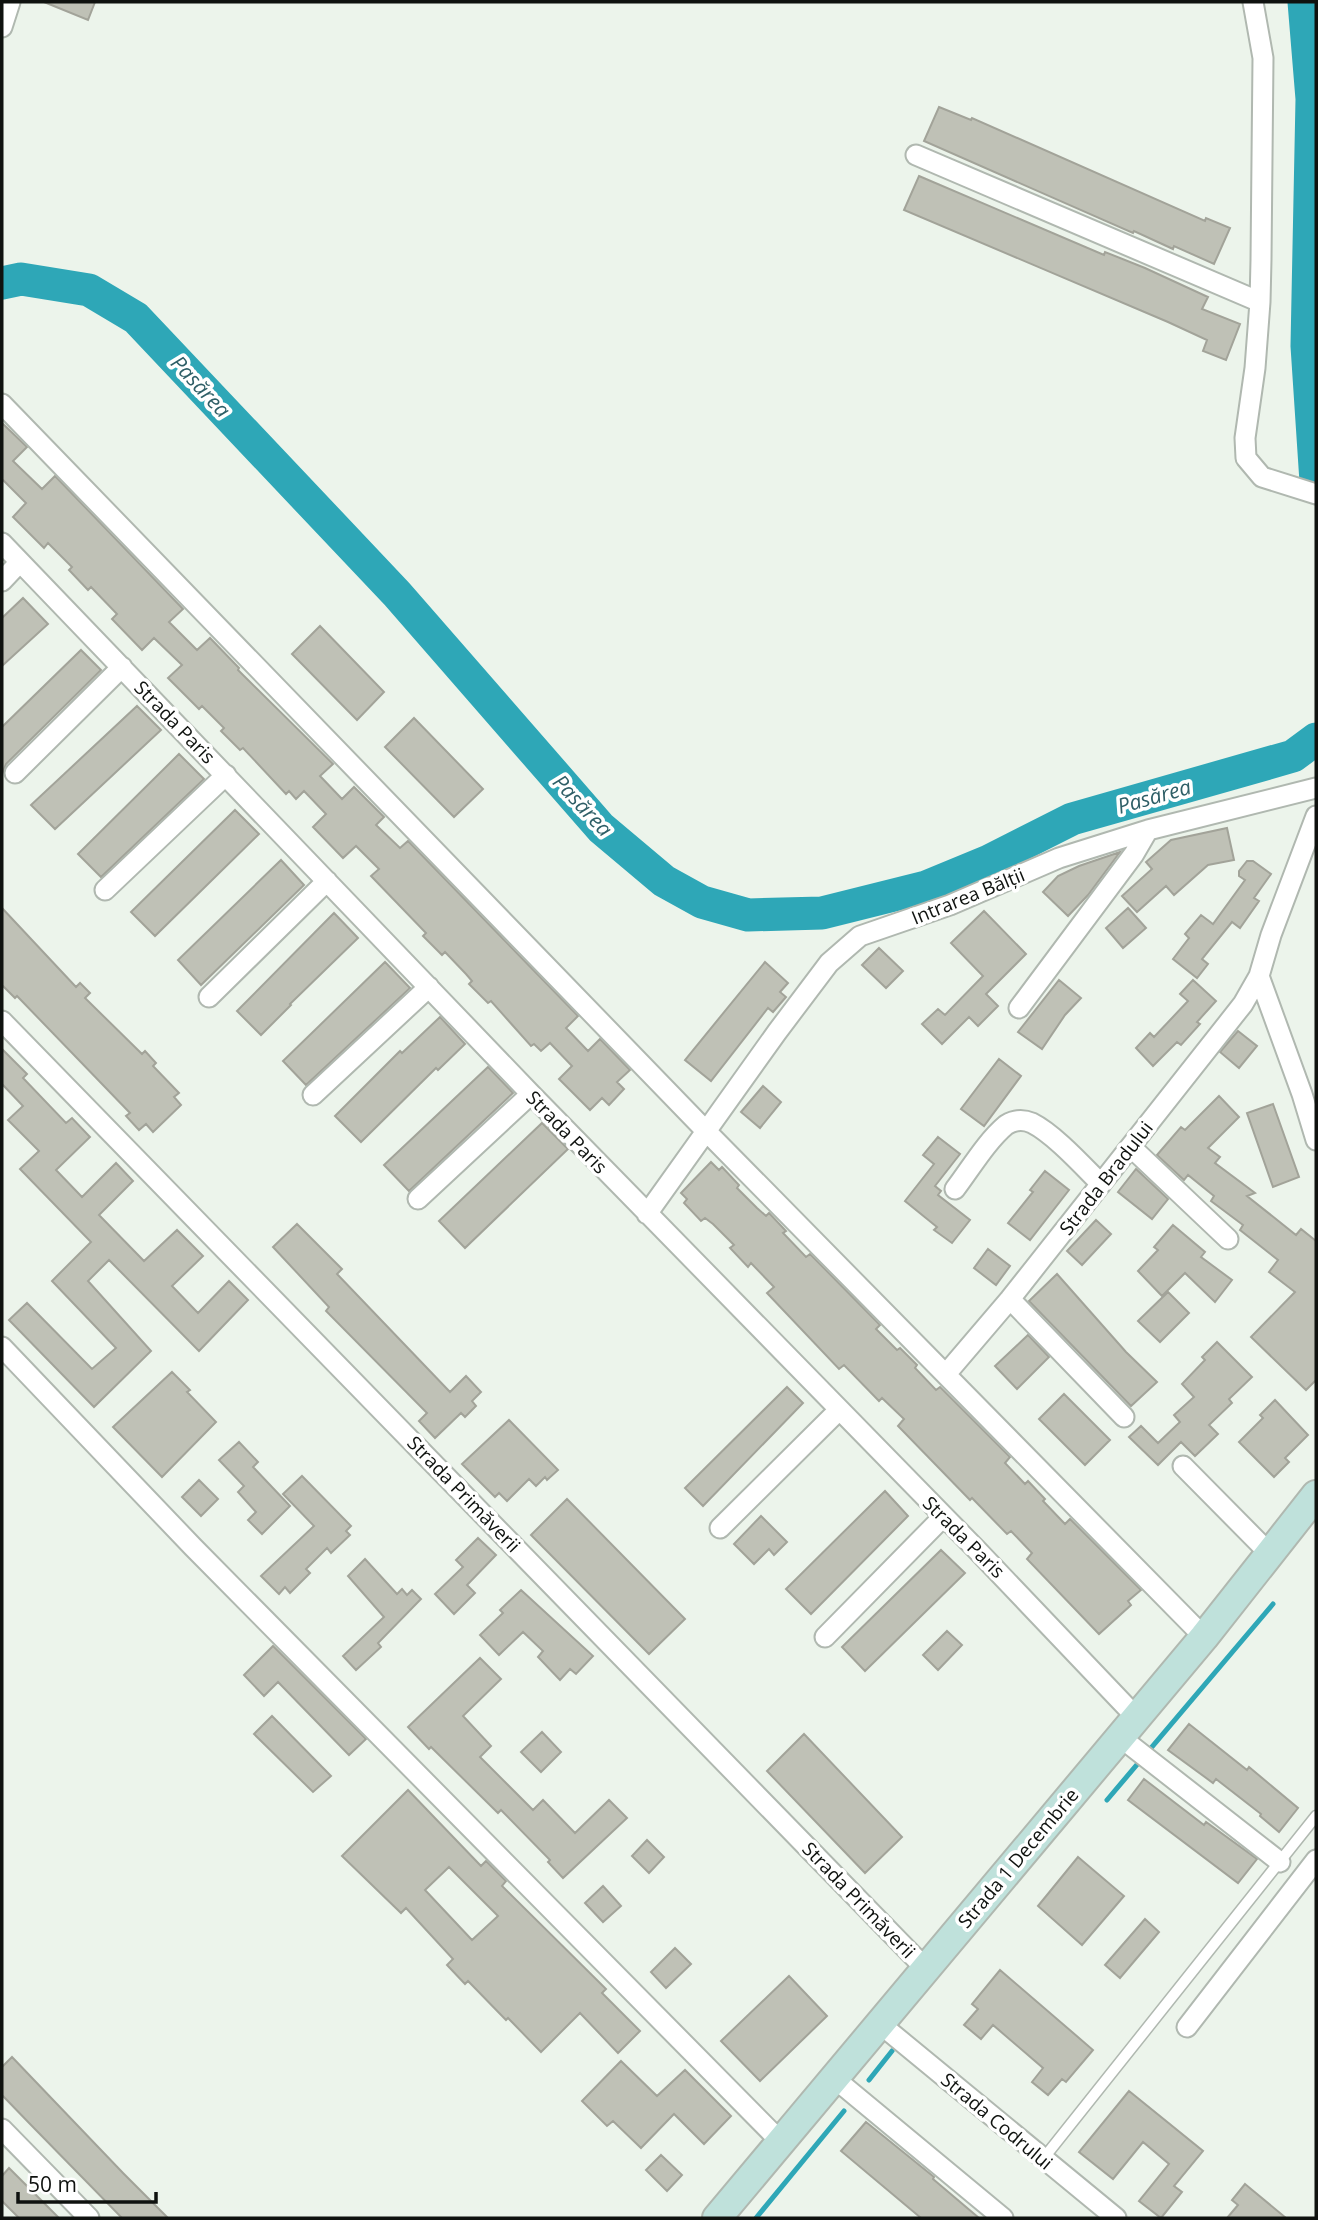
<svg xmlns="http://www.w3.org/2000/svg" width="1318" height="2220" font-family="'Open Sans',sans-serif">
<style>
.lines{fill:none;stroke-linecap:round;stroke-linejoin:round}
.stream{stroke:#2ea7b7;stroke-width:5}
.river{stroke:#2ea7b7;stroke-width:33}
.building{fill:#bfc1b6;stroke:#a2a399;stroke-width:2;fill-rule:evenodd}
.lane-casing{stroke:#b0b8b0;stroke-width:13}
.street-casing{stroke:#b0b8b0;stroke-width:23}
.secondary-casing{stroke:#b0b8b0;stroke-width:32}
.lane{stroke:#fff;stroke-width:10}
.street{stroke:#fff;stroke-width:19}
.secondary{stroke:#bfe1db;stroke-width:28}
.labels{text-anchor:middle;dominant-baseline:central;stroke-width:7;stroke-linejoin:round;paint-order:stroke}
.street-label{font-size:19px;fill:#0f120f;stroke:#fff}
.water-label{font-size:21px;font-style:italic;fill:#2f5f67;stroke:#fff}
</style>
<rect width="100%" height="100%" fill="#ecf4eb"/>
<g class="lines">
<path class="stream" d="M1107,1800L1273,1604
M869,2080L892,2051
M756,2218L844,2111"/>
<path class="river" d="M1304,2L1312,99L1307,346L1316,482
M2,283L21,279L89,290L136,318L397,594L601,828L664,881L702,902L748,915L822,913L926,887L989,861L1072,819L1293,756L1316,739"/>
</g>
<path class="building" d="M44,2H95L88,20Z
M939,107L971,120L972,118L1205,221L1206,218L1230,228L1214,264L1174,246L1173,249L1134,231L1133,233L924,141Z
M919,176L1104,255L1105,252L1145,268L1208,297L1202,309L1240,324L1226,360L1203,351L1207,340L1168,322L904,210Z
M2,423L27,447L13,461L42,489L55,476L183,609L169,622L197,650L210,638L239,668L238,670L333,764L320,776L342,799L354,787L384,817L376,825L400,848L408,841L578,1016L566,1028L588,1051L600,1039L630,1070L617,1082L624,1089L609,1105L602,1098L590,1110L559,1079L572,1066L550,1043L541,1051L534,1044L531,1046L491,1001L488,1003L469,984L472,981L466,974L445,952L442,955L423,936L426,933L371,876L379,869L356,846L343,858L313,827L326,814L304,791L296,799L289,791L286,794L243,748L240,750L221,731L224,728L202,706L199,709L168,678L182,665L154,638L142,650L112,619L117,614L91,587L88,590L69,570L72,567L48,543L44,548L13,517L26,503L2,479Z
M23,598L48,624L2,666V618Z
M320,626L384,692L357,720L292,654Z
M81,650L101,670L6,764L2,774V727Z
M137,706L161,730L55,829L31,805Z
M414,718L483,789L454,817L385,747Z
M179,754L204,779L101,877L78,854Z
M235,810L259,834L155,936L131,912Z
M1227,828L1234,860L1208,865L1174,895L1166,886L1137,912L1122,896L1152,869L1146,862L1171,840Z
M1120,852L1088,895L1068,916L1043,892L1058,876L1079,866Z
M281,860L304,885L201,985L178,960Z
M1247,861H1253L1271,874L1254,898L1259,901L1240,928L1232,922L1202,959L1208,964L1197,978L1173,959L1189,938L1185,934L1201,915L1213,924L1245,880L1239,876V871Z
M2,908L76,987L80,983L90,993L85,998L142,1054L145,1051L156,1063L153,1066L179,1093L174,1097L181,1105L153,1132L146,1124L139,1130L126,1116L130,1113L17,996L15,998L2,985Z
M1128,908L1146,928L1123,948L1106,928Z
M984,911L1026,954L986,994L998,1006L978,1026L969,1017L942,1044L922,1024L938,1009L945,1015L983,976L951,943Z
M334,913L358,938L290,1004L291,1005L261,1035L237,1011Z
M879,948L903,971L886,988L862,965Z
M385,962L410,988L306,1085L283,1061Z
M765,962L788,983L780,992L786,997L773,1012L768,1008L711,1081L685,1060Z
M1059,980L1081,998L1065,1015L1042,1049L1018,1032Z
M1193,980L1216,1001L1197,1022L1200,1024L1181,1045L1177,1042L1153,1066L1136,1048L1150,1033L1154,1037L1188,1001L1180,994Z
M440,1017L465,1044L438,1070L436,1068L361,1142L335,1116L400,1051L402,1053Z
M1238,1031L1257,1046L1239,1068L1220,1052Z
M2,1049L27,1074L23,1078L66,1123L72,1118L90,1137L56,1170L82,1197L116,1163L133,1181L99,1215L144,1261L177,1230L203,1256L172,1286L198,1313L229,1281L248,1300L199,1351L109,1260L88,1281L151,1351L94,1407L9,1320L27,1303L92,1369L116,1348L52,1281L91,1242L20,1169L39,1151L8,1120L23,1106L2,1084Z
M999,1059L1021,1076L984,1126L961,1109Z
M488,1067L513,1093L409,1191L384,1165Z
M763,1086L781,1102L760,1128L741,1112Z
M1219,1096L1239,1117L1208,1148L1220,1157L1215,1163L1255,1193L1247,1196L1296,1235L1301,1229L1316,1241V1380L1306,1390L1251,1337L1295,1292L1269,1272L1278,1260L1240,1230L1243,1225L1211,1201L1214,1196L1188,1175L1184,1180L1157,1155L1181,1127L1185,1130Z
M1273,1104L1299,1177L1273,1187L1247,1113Z
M542,1123L568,1149L465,1248L439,1221Z
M938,1137L960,1154L935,1186L941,1191L938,1195L970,1220L952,1243L934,1230L937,1227L905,1201L934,1164L923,1155Z
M711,1162L719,1170L722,1167L739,1185L737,1188L757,1208L766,1216L769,1213L786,1231L783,1233L806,1257L810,1254L880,1325L876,1329L897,1350L900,1348L917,1365L915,1368L936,1390L940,1387L1010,1457L1005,1463L1025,1484L1028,1481L1045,1499L1043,1501L1065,1524L1070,1519L1141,1590L1128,1601L1131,1605L1099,1634L1027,1559L1032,1553L1011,1531L1007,1534L972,1498L970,1500L898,1426L904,1419L882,1398L879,1401L844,1365L839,1369L767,1293L774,1287L751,1263L748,1267L730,1248L734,1245L713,1224L705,1218L701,1221L684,1203L687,1199L681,1193Z
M1136,1169L1168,1199L1152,1219L1118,1192Z
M1045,1171L1069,1190L1030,1240L1008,1223L1033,1192L1030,1190Z
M1096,1220L1111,1234L1082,1265L1067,1251Z
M297,1224L342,1269L337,1274L450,1392L466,1376L481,1392L472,1401L476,1406L465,1417L461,1413L435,1438L419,1421L427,1413L326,1311L329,1307L273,1247Z
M1173,1225L1205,1252L1201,1257L1232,1280L1215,1302L1185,1273L1162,1296L1138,1271L1158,1250L1154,1247Z
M988,1249L1010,1266L996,1285L974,1268Z
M1057,1274L1126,1352L1157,1382L1131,1406L1029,1301Z
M1168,1292L1189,1313L1160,1342L1138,1321Z
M1028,1335L1049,1357L1017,1389L995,1366Z
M1217,1342L1252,1377L1229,1399L1232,1403L1209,1425L1218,1434L1195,1456L1181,1442L1158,1465L1129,1437L1141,1426L1158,1443L1180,1422L1174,1415L1194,1397L1182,1384L1205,1360L1202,1357Z
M172,1372L190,1390L187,1392L216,1422L162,1477L113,1427Z
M787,1387L803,1403L703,1506L685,1488Z
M1064,1394L1110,1440L1085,1465L1039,1419Z
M1275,1400L1308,1435L1285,1458L1289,1462L1274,1477L1239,1442L1263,1418L1260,1415Z
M509,1420L558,1470L547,1480L545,1477L536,1486L529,1479L507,1501L499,1493L495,1497L462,1464Z
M239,1442L258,1462L253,1467L290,1506L262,1534L248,1520L256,1512L238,1492L244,1486L219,1460Z
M302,1476L351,1526L346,1531L350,1535L331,1553L327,1548L306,1569L310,1573L290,1593L285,1587L279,1594L261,1576L314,1526L283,1494Z
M199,1480L218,1499L201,1516L182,1497Z
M885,1491L908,1516L811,1614L786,1589Z
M567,1499L685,1619L649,1654L531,1535Z
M761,1516L787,1542L774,1555L769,1549L754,1564L734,1544Z
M478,1538L496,1555L467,1585L475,1593L454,1614L435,1594L463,1567L456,1560Z
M941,1550L965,1573L865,1671L842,1647Z
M365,1559L397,1594L402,1589L407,1595L412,1590L421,1599L378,1643L381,1647L356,1670L343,1656L384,1617L348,1576Z
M521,1590L593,1656L576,1674L570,1669L560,1680L538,1657L543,1651L523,1632L499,1655L480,1635L503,1613L500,1610Z
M947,1631L962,1645L938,1670L923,1655Z
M273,1646L366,1739L349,1755L278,1682L264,1696L244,1675Z
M480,1658L501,1679L463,1716L491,1746L480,1757L533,1810L543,1800L575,1833L609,1800L627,1818L563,1878L548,1862L550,1860L501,1810L498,1813L431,1747L429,1749L408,1727Z
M272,1716L331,1776L313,1792L254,1734Z
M1189,1724L1247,1770L1249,1767L1298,1808L1279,1832L1260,1816L1261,1814L1216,1779L1213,1783L1168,1750Z
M542,1732L561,1752L541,1772L521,1752Z
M804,1734L902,1837L865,1873L767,1771Z
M1144,1779L1204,1825L1206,1822L1257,1859L1238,1883L1128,1800Z
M408,1790L481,1866L486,1861L506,1881L502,1886L606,1989L602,1993L640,2031L618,2053L580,2013L541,2052L508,2018L506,2020L468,1981L465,1984L447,1965L453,1959L406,1908L401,1913L342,1856ZM449,1867L498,1916L472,1940L425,1890Z
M647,1840L664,1857L649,1873L632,1856Z
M1078,1857L1124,1896L1082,1945L1038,1906Z
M603,1886L621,1906L603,1922L585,1903Z
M1145,1919L1159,1932L1120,1978L1105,1965Z
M675,1948L691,1964L666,1988L651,1972Z
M1000,1970L1093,2050L1066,2082L1062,2079L1048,2095L1032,2082L1043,2068L993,2025L981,2039L964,2025L978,2009L972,2004Z
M789,1976L827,2016L760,2081L721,2041Z
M12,2057L123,2173L168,2218H122L32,2126L2,2095V2067Z
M621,2061L657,2096L685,2070L731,2116L704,2144L674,2114L641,2148L613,2121L607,2126L582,2101Z
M1129,2091L1203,2151L1174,2186L1182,2192L1161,2218L1139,2201L1169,2164L1143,2142L1113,2179L1079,2152Z
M866,2122L934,2177L933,2179L979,2218H921L841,2151Z
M661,2155L682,2175L667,2191L646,2170Z
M9,2168L59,2218H19L2,2201V2176Z
M1245,2184L1251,2189L1286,2218H1227L1238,2205L1232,2200Z"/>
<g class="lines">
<g class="lane-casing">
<path id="lane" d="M1043,2159L1316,1816"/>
</g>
<g class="street-casing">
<path id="street" d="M1253,2L1263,58L1261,260L1260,302L1255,368L1245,438L1246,458L1262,477L1316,494
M2,27L10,2
M916,155L1260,302
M2,404L706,1131L1204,1637
M2,543L531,1094L977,1550L1136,1717
M2,581L20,562
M15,773L122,667
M105,890L226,775
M1259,976L1302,1094L1316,1140
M209,997L327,881
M1019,1008L1134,854L1148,830
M2,1021L925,1968
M313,1095L429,987
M1131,1147L1228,1239
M955,1189C971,1168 986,1142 1006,1125C1014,1120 1023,1119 1032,1123C1054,1134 1083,1166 1101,1184
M418,1199L531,1094
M647,1214L777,1032L829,963L860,936L950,905L1059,858L1148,830L1316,788
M1010,1299L1124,1417
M2,1347L193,1547L781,2142
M946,1374L1010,1299L1243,1004L1259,976L1271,935L1316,816
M1183,1466L1271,1555
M720,1528L839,1410
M825,1637L943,1517
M1120,1737L1280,1862
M879,2023L1116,2218
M1187,2027L1316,1860
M834,2078L1003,2218
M2,2129L89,2218"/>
</g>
<g class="secondary-casing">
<path id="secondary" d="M717,2218L1204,1637L1316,1495"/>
</g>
<use href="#lane" class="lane"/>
<use href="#street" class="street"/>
<use href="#secondary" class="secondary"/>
</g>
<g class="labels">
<g class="street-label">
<text transform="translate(175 722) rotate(46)">Strada Paris</text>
<text transform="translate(968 896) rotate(-22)">Intrarea Bălții</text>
<text transform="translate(567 1132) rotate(46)">Strada Paris</text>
<text transform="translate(1106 1178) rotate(-52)">Strada Bradului</text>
<text transform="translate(464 1494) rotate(46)">Strada Primăverii</text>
<text transform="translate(964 1537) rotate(45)">Strada Paris</text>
<text transform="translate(1018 1858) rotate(-50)">Strada 1 Decembrie</text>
<text transform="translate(859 1900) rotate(46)">Strada Primăverii</text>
<text transform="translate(997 2121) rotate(40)">Strada Codrului</text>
</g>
<g class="water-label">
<text transform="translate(201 386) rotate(47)">Pasărea</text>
<text transform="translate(1154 796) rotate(-16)">Pasărea</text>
<text transform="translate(583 805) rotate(47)">Pasărea</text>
</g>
</g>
<rect width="1318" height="2220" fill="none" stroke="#0f120f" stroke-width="7"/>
<path d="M18 2192v10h138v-10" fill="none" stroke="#0f120f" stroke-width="3.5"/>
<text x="28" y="2192" font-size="21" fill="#0f120f" stroke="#ffffff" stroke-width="5" paint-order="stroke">50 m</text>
</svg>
